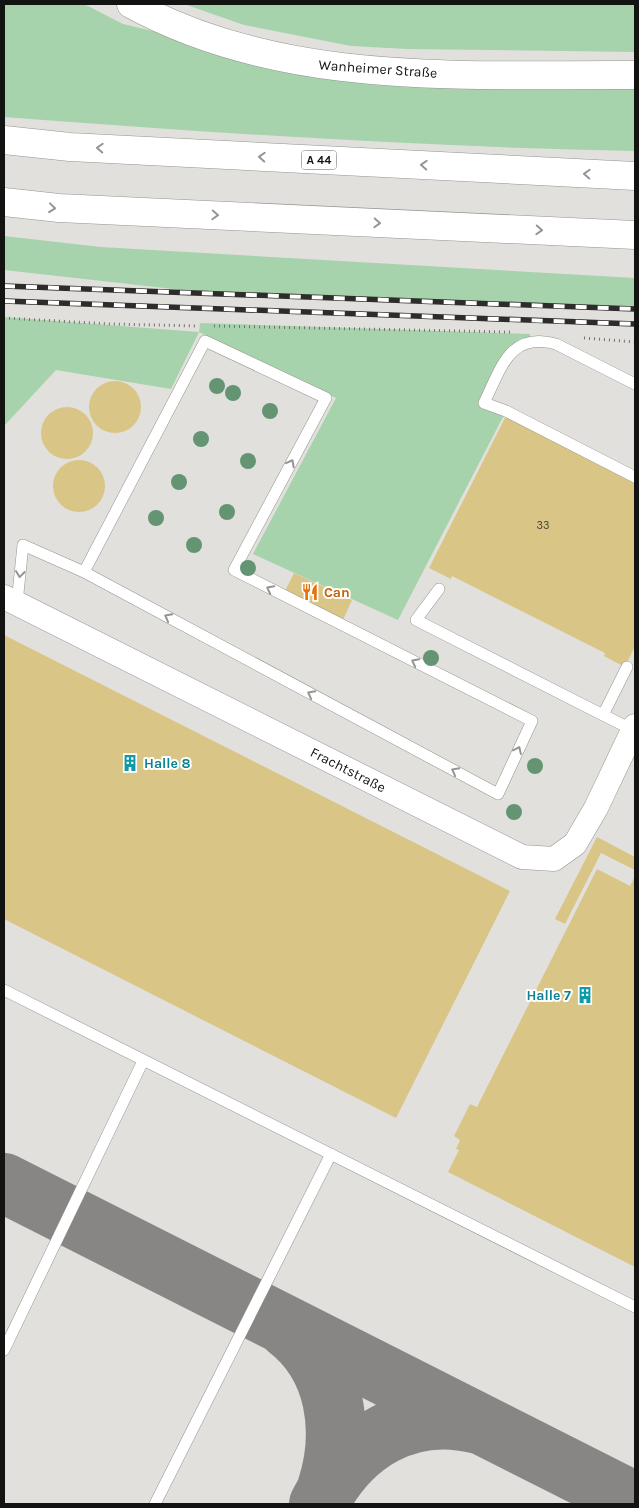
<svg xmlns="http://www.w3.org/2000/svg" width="639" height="1508" font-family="Karla,sans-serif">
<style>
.green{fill:#a6d3ab}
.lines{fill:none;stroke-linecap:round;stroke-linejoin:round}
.taxiway{stroke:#878684;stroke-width:60}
.building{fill:#d9c585}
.lane-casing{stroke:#949390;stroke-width:12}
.street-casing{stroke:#949390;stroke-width:25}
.secondary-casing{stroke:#949390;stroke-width:29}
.highway-casing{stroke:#949390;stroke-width:29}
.path{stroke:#71716e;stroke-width:3;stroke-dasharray:1 4;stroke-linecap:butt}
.lane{stroke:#fff;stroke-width:11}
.street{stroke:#fff;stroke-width:24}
.secondary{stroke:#fff;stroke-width:28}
.highway{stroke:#fff;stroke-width:28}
.rail-casing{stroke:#2d2c2b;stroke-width:5.5}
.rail{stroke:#fff;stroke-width:4;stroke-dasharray:11;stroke-linecap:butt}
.tree{fill:#659473}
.oneway{stroke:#959594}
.labels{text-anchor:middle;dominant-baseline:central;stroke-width:4;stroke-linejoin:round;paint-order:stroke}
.number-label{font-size:11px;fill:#44402f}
.shield{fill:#fff;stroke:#5a5a59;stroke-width:1}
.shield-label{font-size:12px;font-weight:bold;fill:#131312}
.street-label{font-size:14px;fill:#131312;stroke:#fff}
.food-label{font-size:14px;font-weight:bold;fill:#c56008;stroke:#fff;text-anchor:start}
.culture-label{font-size:14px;font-weight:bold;fill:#0d838f;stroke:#fff;text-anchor:start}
</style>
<rect width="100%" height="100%" fill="#e1e0dc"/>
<path class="green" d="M4,4H84L123,24L165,34L635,86V151C424,147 214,133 4,117Z
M184,4H635V52L407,49L351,46L244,25Z
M4,236L101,247L635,278V307L209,293L4,270Z
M4,317L199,332L200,323L530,334V341L518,346L484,402L506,411L398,620L253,554L336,398L199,332L171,389L56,370L4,426Z"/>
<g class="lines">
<path class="taxiway" d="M4,1183L635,1502
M287,1328C337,1366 345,1432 327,1488
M319,1504C350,1443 408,1406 478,1424"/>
</g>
<path class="building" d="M89 407a26 26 0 1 1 52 0a26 26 0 1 1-52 0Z
M41 433a26 26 0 1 1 52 0a26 26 0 1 1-52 0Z
M507,414L635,483V646L625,667L604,656L605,653L452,576L451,579L429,568Z
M53 486a26 26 0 1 1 52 0a26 26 0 1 1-52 0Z
M294,573L352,600L343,620L285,591Z
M4,635L510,891L396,1118L4,919Z
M597,837L635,857V870L601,853L565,924L555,919Z
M597,869L630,886L635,876V1267L448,1172L459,1150L456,1149L460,1140L454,1136L470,1104L477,1107Z"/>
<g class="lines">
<g class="lane-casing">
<path id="lane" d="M635,384L556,344C509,331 501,369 484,403L506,411L635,477
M439,589L416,620L603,715L627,667
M17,603L23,545L84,572L205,341L326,398L234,570L532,721L498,794L84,572
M603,715L633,730
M4,990L635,1307
M4,1350L143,1061
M155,1504L331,1154"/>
</g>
<g class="street-casing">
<path id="street" d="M4,597L522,857L554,859L575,844L596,808L635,726"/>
</g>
<g class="secondary-casing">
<path id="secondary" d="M131,4C285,88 465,74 635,75"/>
</g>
<g class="highway-casing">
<path id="highway" d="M4,140L70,147L635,176
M4,202L59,208L635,235"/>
</g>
<path class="path" d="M4,318L111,324L198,326
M214,326L510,332
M584,338L635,342"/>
<use href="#lane" class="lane"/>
<use href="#street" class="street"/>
<use href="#secondary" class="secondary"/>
<use href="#highway" class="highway"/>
<g class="rail-casing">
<path id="rail" d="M4,286L635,309
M4,301L635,324"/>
</g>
<use href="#rail" class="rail"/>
</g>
<g class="tree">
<circle cx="217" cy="386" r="8"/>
<circle cx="233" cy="393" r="8"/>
<circle cx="270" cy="411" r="8"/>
<circle cx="201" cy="439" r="8"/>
<circle cx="248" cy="461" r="8"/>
<circle cx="179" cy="482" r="8"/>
<circle cx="227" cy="512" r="8"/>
<circle cx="156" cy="518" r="8"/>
<circle cx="194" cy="545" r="8"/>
<circle cx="248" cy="568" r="8"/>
<circle cx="431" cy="658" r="8"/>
<circle cx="535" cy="766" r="8"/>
<circle cx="514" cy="812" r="8"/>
</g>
<defs><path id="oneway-chevron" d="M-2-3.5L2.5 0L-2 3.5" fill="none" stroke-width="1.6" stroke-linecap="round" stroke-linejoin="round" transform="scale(1.25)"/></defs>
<g class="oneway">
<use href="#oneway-chevron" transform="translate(100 148) rotate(-177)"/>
<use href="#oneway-chevron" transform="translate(262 157) rotate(-177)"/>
<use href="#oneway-chevron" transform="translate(424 165) rotate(-177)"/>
<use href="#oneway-chevron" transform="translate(587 174) rotate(-177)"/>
<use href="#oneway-chevron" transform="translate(52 208) rotate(6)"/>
<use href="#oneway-chevron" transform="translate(215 215) rotate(3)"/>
<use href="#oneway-chevron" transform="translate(377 223) rotate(3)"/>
<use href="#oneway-chevron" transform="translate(539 230) rotate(3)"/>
<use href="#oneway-chevron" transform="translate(291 463) rotate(-62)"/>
<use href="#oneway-chevron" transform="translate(20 574) rotate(97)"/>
<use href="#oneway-chevron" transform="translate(270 589) rotate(-153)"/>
<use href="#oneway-chevron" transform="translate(168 617) rotate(-152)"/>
<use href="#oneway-chevron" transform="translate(415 662) rotate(-153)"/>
<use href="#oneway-chevron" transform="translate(311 694) rotate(-152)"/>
<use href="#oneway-chevron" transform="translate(518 750) rotate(-65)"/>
<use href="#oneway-chevron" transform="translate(455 771) rotate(-152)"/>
</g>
<defs>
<g id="restaurant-bare" transform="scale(1.35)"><path d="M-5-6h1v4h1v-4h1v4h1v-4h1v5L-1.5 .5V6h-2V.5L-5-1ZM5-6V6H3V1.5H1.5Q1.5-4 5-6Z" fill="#e8710a" stroke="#fff" stroke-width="2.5" paint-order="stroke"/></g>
<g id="building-bare" transform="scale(1.35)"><path d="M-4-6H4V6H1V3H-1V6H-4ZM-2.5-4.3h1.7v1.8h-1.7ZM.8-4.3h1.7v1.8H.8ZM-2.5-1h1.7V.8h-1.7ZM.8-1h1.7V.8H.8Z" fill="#0f9aa8" stroke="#fff" stroke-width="2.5" paint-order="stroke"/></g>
</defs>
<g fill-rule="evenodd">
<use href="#restaurant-bare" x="310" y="592"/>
<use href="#building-bare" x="130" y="763"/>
<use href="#building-bare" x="585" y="995"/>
</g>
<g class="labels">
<g class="number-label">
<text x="543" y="525">33</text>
</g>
<rect class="shield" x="301.5" y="150.5" width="35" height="19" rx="4"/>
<g class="shield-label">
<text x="319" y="160">A 44</text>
</g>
<g class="street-label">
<text transform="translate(378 69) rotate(4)">Wanheimer Straße</text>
<text transform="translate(348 770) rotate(27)">Frachtstraße</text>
</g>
<g class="food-label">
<text x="324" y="592">Can</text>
</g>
<g class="culture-label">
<text x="144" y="763">Halle 8</text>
<text x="571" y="995" text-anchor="end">Halle 7</text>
</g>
</g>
<rect width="639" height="1508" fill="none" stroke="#131312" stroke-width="10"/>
</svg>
